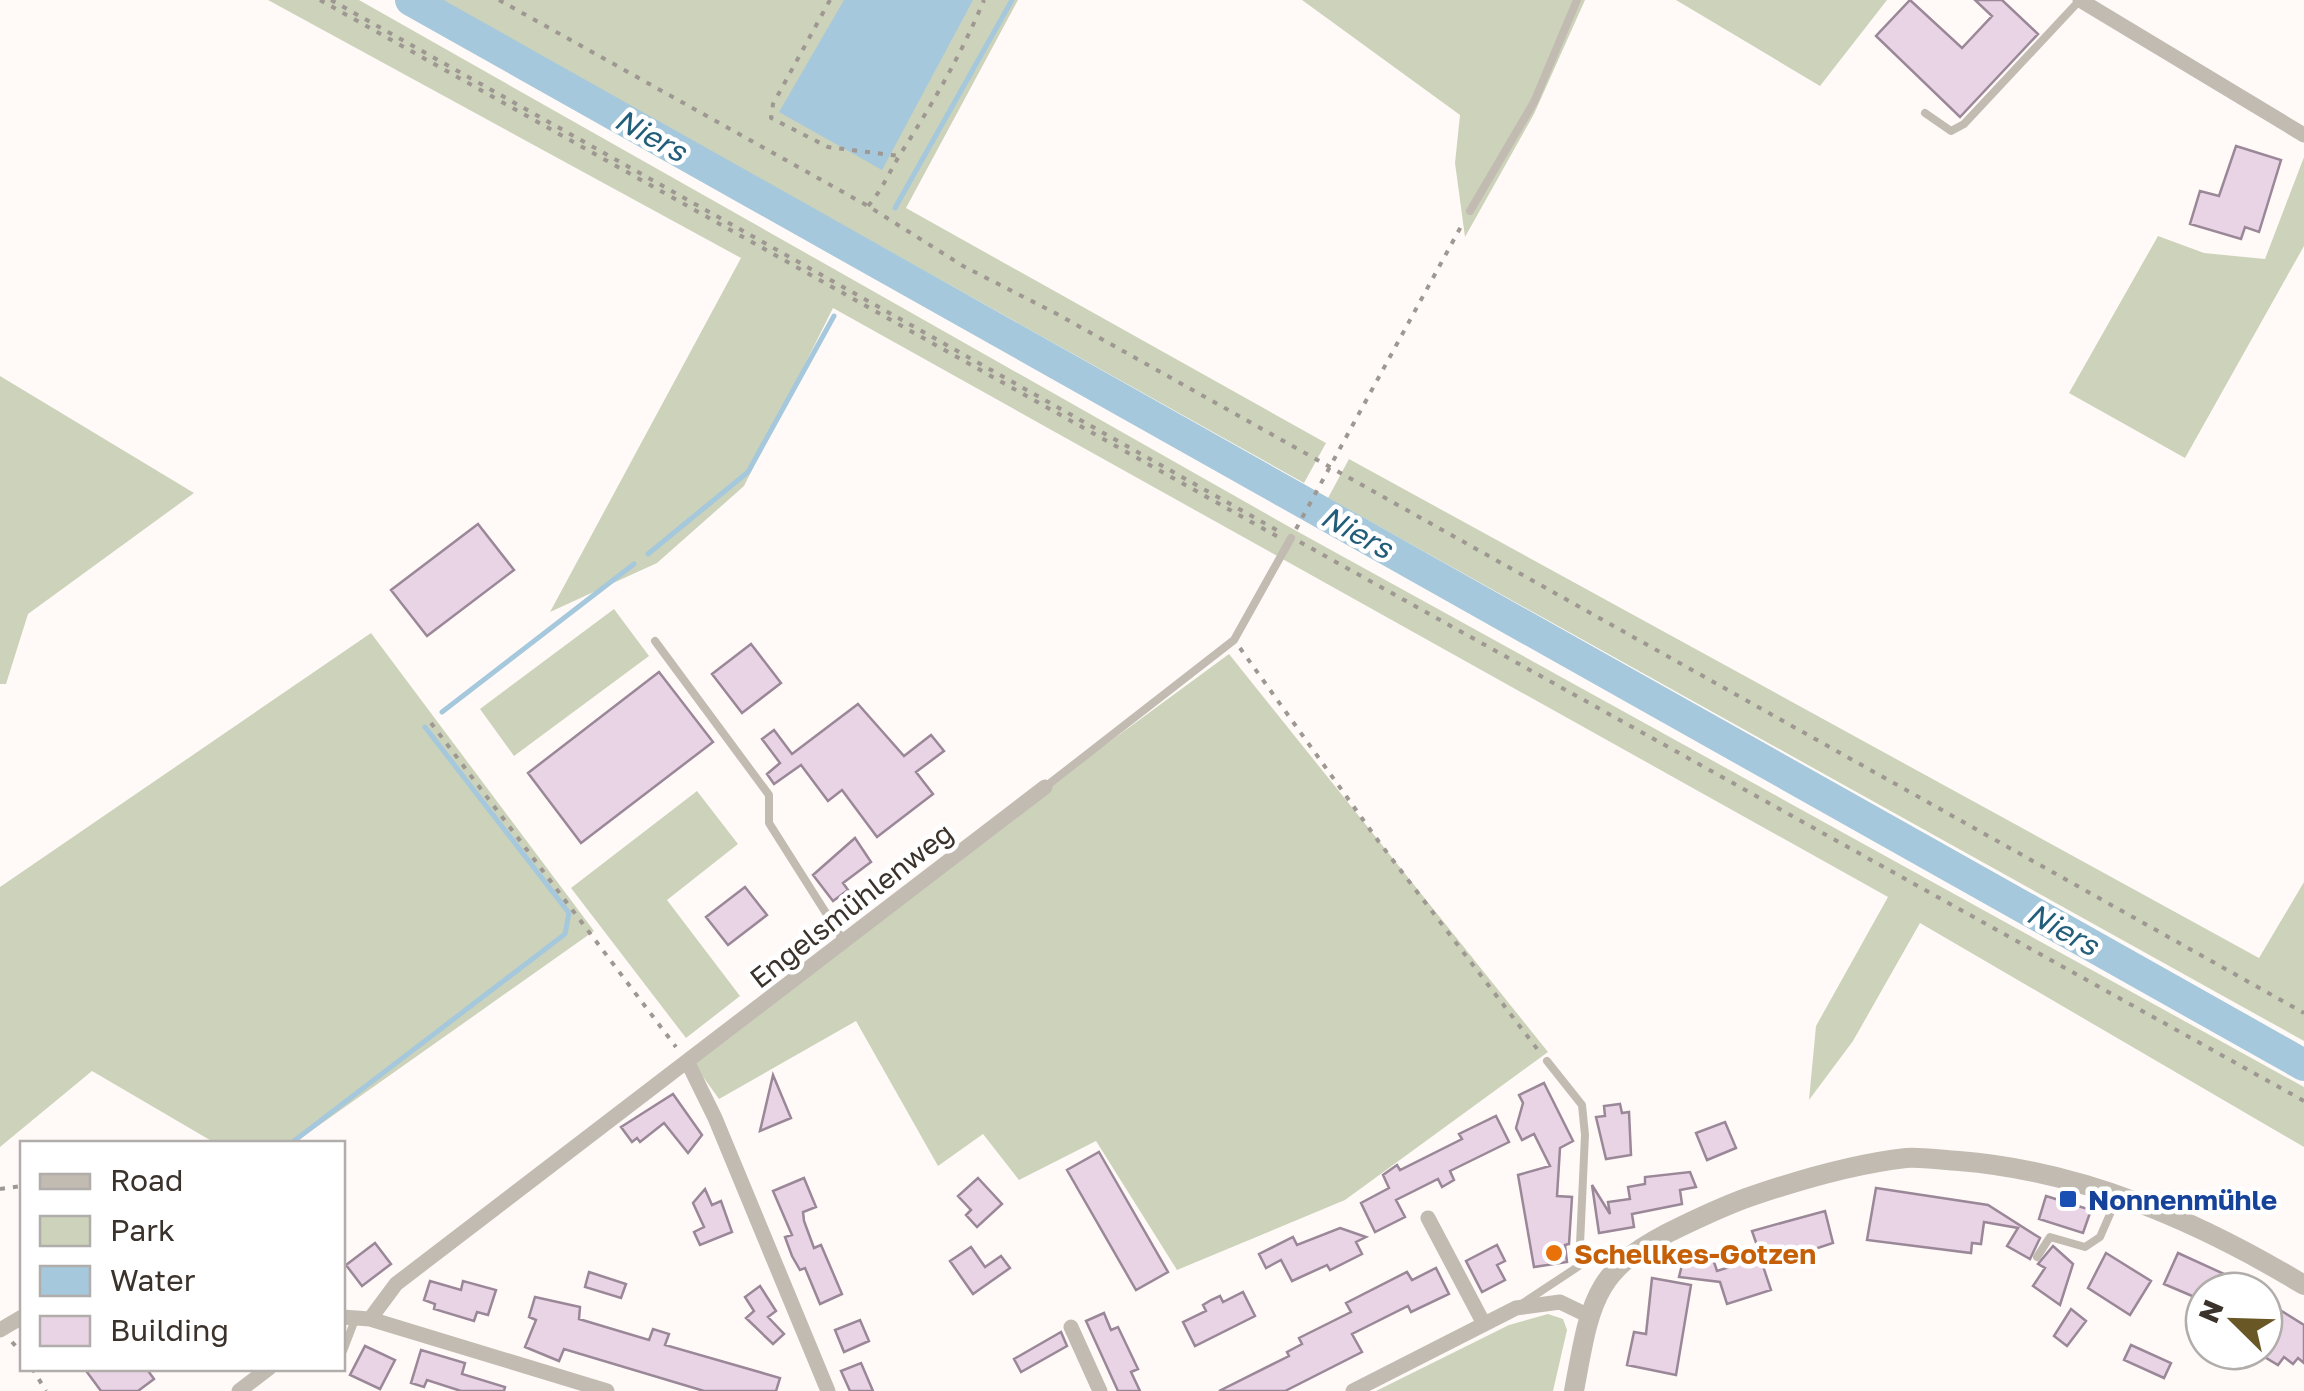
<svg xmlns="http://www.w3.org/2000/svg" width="2304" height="1391" font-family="'Golos Text',sans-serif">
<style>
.green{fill:#ccd3ba}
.water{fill:#a6c8dc}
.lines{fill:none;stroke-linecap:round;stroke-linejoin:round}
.stream{stroke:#a6c8dc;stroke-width:5}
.river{stroke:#a6c8dc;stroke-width:32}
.building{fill:#e9d4e5;stroke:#9a8797;stroke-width:2.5}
.path{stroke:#9e9792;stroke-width:4;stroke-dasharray:5 8;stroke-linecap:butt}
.service{stroke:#c2bbb2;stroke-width:8}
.minor{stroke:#c2bbb2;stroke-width:15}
.tertiary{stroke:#c2bbb2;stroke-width:20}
.transit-dot{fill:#1a4fb4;stroke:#fff;stroke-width:4}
.food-dot{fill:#e8710a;stroke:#fff;stroke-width:4}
.labels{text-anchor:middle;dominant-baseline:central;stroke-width:9;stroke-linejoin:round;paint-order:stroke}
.street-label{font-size:28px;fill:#3a322b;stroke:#fff}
.transit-label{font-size:28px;font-weight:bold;fill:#164399;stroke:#fff;text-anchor:start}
.food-label{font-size:28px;font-weight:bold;fill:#c56008;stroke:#fff;text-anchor:start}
.water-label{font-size:30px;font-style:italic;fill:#225d7a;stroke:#fff}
</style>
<rect width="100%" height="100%" fill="#fffaf7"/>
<path class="green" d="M268,0H359L1302,534L2304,1087V1147L1920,923L1853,1041L1809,1100L1816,1026L1888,897L833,308L744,486L657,563L550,612L741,258Z
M440,0H1018L906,208L1326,443L1304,483Z
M1302,0H1585L1534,114L1465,237L1455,163L1460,115Z
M1676,0H1887L1820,86Z
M2304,157V246L2185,458L2069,393L2158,236L2204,253L2265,259Z
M0,376L194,493L28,614L6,684H0Z
M1349,459L2259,958L2304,882V1041L1328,498Z
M614,609L649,656L514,756L480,709Z
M371,633L594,931L294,1143H215L92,1071L0,1147V887Z
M1229,654L1548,1052L1345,1200L1177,1270L1096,1141L1019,1180L983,1134L938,1166L856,1021L719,1099L686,1053Z
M697,791L738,844L667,900L740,996L686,1038L571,888Z
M1548,1314L1563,1319L1567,1330L1553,1391H1376L1509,1325Z"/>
<path class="water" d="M844,0H973L882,170L779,112Z"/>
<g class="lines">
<path class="stream" d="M895,208L1012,0
M648,554L748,472L834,316
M442,712L634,564
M290,1144L565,934L569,913L425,727"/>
<path class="river" d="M411,0L2304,1065"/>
</g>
<path class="building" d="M1910,0L1962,48L1992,16L1975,0H2002L2038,34L1960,117L1876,36Z
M2236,146L2281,160L2259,232L2245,227L2241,239L2190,224L2200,191L2219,196Z
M478,524L514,570L427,636L391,590Z
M751,644L781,683L742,713L712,674Z
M659,672L713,742L581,843L528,773Z
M858,704L904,756L931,735L944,751L916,772L933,794L877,837L842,790L828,801L801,765L774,784L767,774L780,763L762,739L774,730L792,754Z
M855,838L871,862L843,883L848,890L833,901L813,875Z
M745,887L767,915L728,945L706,917Z
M773,1075L791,1118L760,1131Z
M1544,1083L1573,1141L1560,1148L1557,1196L1572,1197L1569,1244L1565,1245L1567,1262L1534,1267L1518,1175L1550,1166L1534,1134L1522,1140L1516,1128L1523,1103L1519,1095Z
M673,1094L702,1135L688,1153L664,1123L640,1142L637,1138L632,1142L621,1127Z
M1620,1104L1622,1113L1629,1112L1631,1155L1606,1159L1596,1117L1605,1116L1604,1106Z
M1496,1116L1509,1142L1450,1171L1454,1180L1442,1187L1438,1179L1396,1200L1405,1217L1375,1232L1361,1203L1389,1188L1383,1175L1397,1165L1400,1170L1462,1139L1459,1134Z
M1725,1122L1736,1148L1707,1160L1696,1133Z
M1099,1152L1168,1272L1136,1290L1067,1170Z
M1690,1172L1696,1187L1680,1190L1682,1204L1632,1214L1634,1227L1599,1233L1592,1185L1610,1214L1608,1202L1630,1199L1628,1187L1645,1184V1177Z
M804,1178L816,1207L803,1212L804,1221L814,1248L821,1245L842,1294L820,1304L805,1268L800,1270L792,1256L785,1237L792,1235L773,1191Z
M978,1178L1002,1204L977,1227L966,1215L971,1210L958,1196Z
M1876,1188L1988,1205L2040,1238L2030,1259L2007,1246L2018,1228L1984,1222L1981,1244L1972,1243L1971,1253L1867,1240Z
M705,1189L712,1205L721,1201L732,1232L700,1245L694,1232L704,1227L693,1203Z
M2046,1196L2091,1210L2083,1233L2039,1219Z
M1825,1211L1833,1243L1763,1266L1771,1290L1727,1304L1720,1282L1679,1277L1683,1261L1711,1253L1717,1271L1739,1264L1743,1255L1759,1251L1752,1231Z
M1340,1228L1366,1237L1356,1242L1362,1254L1330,1270L1327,1265L1292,1281L1281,1260L1266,1268L1259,1254L1293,1237L1297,1245Z
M375,1243L391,1264L362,1286L346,1265Z
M1497,1245L1505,1261L1497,1265L1505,1280L1482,1292L1466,1261Z
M2053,1246L2073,1264L2060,1305L2033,1286L2045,1268L2038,1264Z
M971,1247L985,1267L1001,1256L1010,1268L973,1294L950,1261Z
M2106,1253L2151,1281L2130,1315L2088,1288Z
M2178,1253L2235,1279L2230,1291H2204V1301L2164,1284Z
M1436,1268L1449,1294L1411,1312L1408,1306L1352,1334L1362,1352L1285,1391H1219L1289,1356L1287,1352L1302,1344L1299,1338L1351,1312L1346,1303L1407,1272L1412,1280Z
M589,1272L626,1284L621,1298L585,1287Z
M1652,1278L1691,1285L1676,1375L1627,1365L1634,1332L1646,1334Z
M430,1281L461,1290L463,1281L496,1290L488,1315L477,1312L474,1321L434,1309L435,1304L424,1300Z
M760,1286L776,1311L768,1317L784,1334L773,1344L746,1318L754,1311L745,1297Z
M1243,1292L1255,1316L1195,1346L1183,1322L1206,1311L1203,1305L1211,1300L1220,1296L1223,1302Z
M535,1297L580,1307L579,1319L649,1340L653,1329L669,1334L665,1345L780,1378L776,1391H704L564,1349L559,1361L525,1347L536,1320L529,1317Z
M2264,1300L2304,1325V1363L2298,1358L2293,1364L2284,1357L2278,1365L2258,1353L2264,1351Z
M2071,1309L2086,1321L2067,1346L2054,1336Z
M1104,1313L1111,1330L1118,1327L1138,1369L1131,1372L1140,1391H1118L1086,1321Z
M860,1320L869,1341L844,1352L835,1330Z
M1061,1332L1067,1346L1021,1372L1014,1359Z
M2131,1345L2171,1363L2164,1378L2124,1360Z
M365,1346L395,1360L380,1389L350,1375Z
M421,1350L465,1363L462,1374L505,1387L504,1391H461L427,1380L424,1387L411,1383Z
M861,1363L873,1391H850L841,1371Z
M84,1368H146L154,1379L138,1391H101Z"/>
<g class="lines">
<path class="path" d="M320,0L1280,538
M331,0L1282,533
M499,0L868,206L963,266L1057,314L2304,1013
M830,0L773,104L771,118L828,147L899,156
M868,206C883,189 889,172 901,153C933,103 961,55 984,0
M1296,529L1464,221
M1300,542L2304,1101
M1240,648L1379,842L1541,1054
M431,723L676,1047
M0,1189L22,1186
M12,1342L22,1353
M32,1368L46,1391"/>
<path class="service" d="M1925,113L1951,131L1964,124L2080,0
M1470,211L1534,102L1577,0
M655,641L769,795V823L845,943
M1045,787L1234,640L1291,538
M2037,1257L2050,1237L2085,1247L2100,1237L2117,1198
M1520,1305L1579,1266L1585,1135L1582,1105L1547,1061
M343,1351L356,1317"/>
<path class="minor" d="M2080,0L2304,135
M688,1063L715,1118L828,1391
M1428,1218L1484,1324
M342,1317L370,1319L607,1391
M370,1319L396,1284L1045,787
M1071,1327L1100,1391
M0,1330L22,1317
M239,1391L269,1368
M1353,1391L1516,1308L1560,1302L1589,1316"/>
<path class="tertiary" d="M1574,1391C1591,1299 1593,1268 1682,1226C1705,1215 1728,1204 1752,1196C1802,1179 1853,1164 1906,1158C1923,1157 1941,1160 1959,1161C2083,1171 2198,1221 2304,1285"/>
</g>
<rect class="transit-dot" x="2058" y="1189" width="20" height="20" rx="5"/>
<circle class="food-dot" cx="1554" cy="1253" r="10"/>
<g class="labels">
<g class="street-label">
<text transform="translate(851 905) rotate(-38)">Engelsmühlenweg</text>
</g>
<g class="transit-label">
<text x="2088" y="1199">Nonnenmühle</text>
</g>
<g class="food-label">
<text x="1574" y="1253">Schellkes-Gotzen</text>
</g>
<g class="water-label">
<text transform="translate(651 135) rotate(29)">Niers</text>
<text transform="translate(1357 532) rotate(29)">Niers</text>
<text transform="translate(2063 929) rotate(29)">Niers</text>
</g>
</g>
<rect x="20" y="1141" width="325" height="230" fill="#ffffff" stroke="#b0adaa" stroke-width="2.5"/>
<rect x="40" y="1174" width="50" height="15" fill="#c2bbb2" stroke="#b0adaa" stroke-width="2.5"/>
<text x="110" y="1191" font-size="30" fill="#3a322b">Road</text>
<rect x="40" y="1216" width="50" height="30" fill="#ccd3ba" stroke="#b0adaa" stroke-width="2.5"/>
<text x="110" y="1241" font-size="30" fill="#3a322b">Park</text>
<rect x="40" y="1266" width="50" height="30" fill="#a6c8dc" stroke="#b0adaa" stroke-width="2.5"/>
<text x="110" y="1291" font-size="30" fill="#3a322b">Water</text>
<rect x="40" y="1316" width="50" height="30" fill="#e9d4e5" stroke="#b0adaa" stroke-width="2.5"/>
<text x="110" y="1341" font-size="30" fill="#3a322b">Building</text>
<g transform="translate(2234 1321) rotate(293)"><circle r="48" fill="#ffffff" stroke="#b0adaa" stroke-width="2.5"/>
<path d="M0-8L18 38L0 25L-18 38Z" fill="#695826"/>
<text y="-15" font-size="28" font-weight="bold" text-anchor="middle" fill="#3a322b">N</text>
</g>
</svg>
